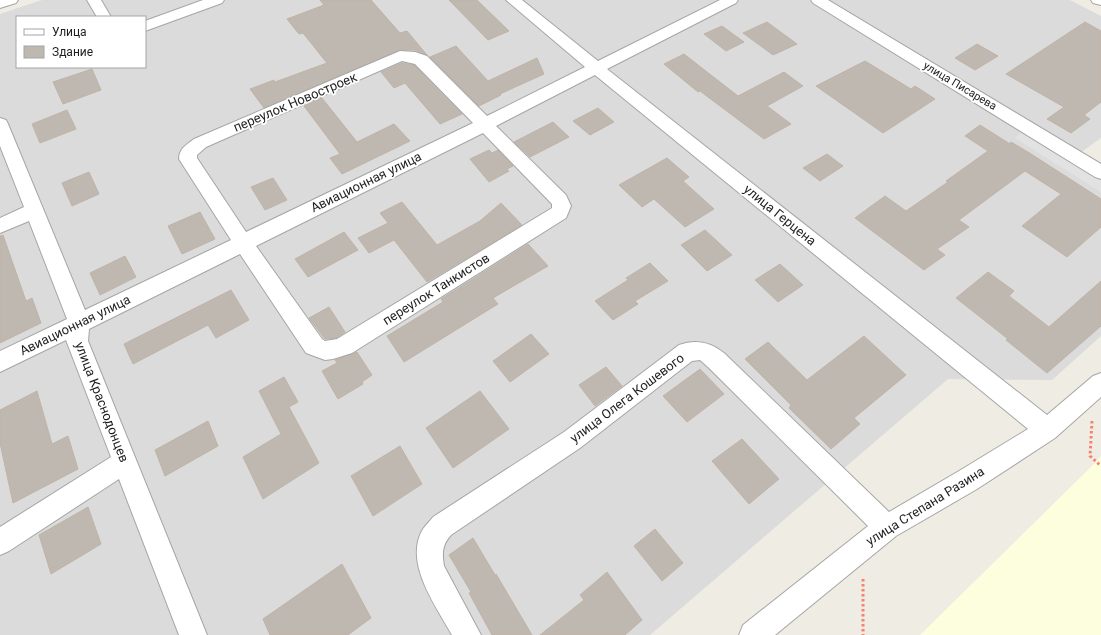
<svg xmlns="http://www.w3.org/2000/svg" width="1101" height="635" font-family="Roboto,sans-serif">
<style>
.residential{fill:#dcdbdb;fill-rule:evenodd}
.education{fill:#fdfedd}
.parking{fill:#e2e2e2}
.building{fill:#bfb8b0;stroke:#c0b3a6}
.lines{fill:none;stroke-linecap:round;stroke-linejoin:round}
.minor-casing{stroke:#a5a5a5;stroke-width:2}
.path{stroke:#f7826c;stroke-width:3;stroke-dasharray:2.5 2.5;stroke-linecap:butt}
.minor{fill:#fff;fill-rule:evenodd}
.labels{text-anchor:middle;dominant-baseline:central;stroke-width:3.5;stroke-linejoin:round;paint-order:stroke}
.far-street-label{font-size:11px;fill:#1e1e1e;stroke:#fff}
.street-label{font-size:13px;fill:#1e1e1e;stroke:#fff}
</style>
<rect width="100%" height="100%" fill="#efece4"/>
<path class="residential" d="M42,0H1070L1101,16V138L1069,161L1101,181V336L1052,380L948,379L650,635H0V14ZM17,17H145V67H17Z"/>
<path class="education" d="M1101,456V635H920L1096,462Z"/>
<path class="parking" d="M1023,131L1101,180V192L1015,138Z"/>
<path class="building" d="M320,0H371L400,33L407,31L427,55L415,50H399L264,108L250,89L274,80L275,82L327,63L303,33L299,34L287,19L324,5Z
M449,0H477L509,31L488,40Z
M767,22L797,44L773,55L743,33Z
M1085,22L1101,31V102L1084,115L1090,119L1071,133L1047,119L1064,107L1006,74Z
M722,26L744,42L726,51L704,34Z
M977,44L998,56L975,70L955,58Z
M456,46L488,81L537,58L544,74L500,94L501,95L479,106L430,57Z
M684,54L738,96L784,72L803,86L767,106L791,124L764,139L700,91L698,92L664,64Z
M865,61L911,89L915,86L935,99L883,133L816,86Z
M402,63L414,65L462,114L440,124L405,83L394,88L381,72Z
M92,69L101,90L63,104L53,82Z
M322,98L357,142L394,124L410,141L342,174L330,158L340,154L304,106Z
M598,108L614,122L590,135L573,121Z
M67,110L76,129L40,143L32,124Z
M553,122L569,137L530,157L514,142Z
M980,125L1010,144L1011,142L1028,152L1101,199V227L1067,257L1022,226L1061,194L1025,171L959,220L969,227L937,249L945,255L924,270L855,218L885,196L906,211L948,182L946,181L988,151L965,136Z
M489,150L492,153L498,150L513,166L507,169L509,171L489,182L470,159Z
M827,154L843,166L820,181L803,168Z
M667,158L689,177L683,181L714,209L685,227L654,199L642,207L619,185Z
M89,172L99,194L72,206L62,183Z
M273,178L287,200L265,210L251,187Z
M402,202L437,245L480,221L501,203L522,225L427,282L394,240L369,253L358,238L388,223L380,213Z
M200,212L215,239L182,254L168,226Z
M705,230L732,255L707,271L681,245Z
M344,232L358,250L308,277L295,259Z
M3,235L26,301L32,298L41,323L0,343V236Z
M528,244L548,266L493,298L498,304L404,362L387,336L443,302L441,299Z
M125,256L136,277L100,295L90,273Z
M650,263L668,281L635,301L638,304L613,320L595,301L628,280L626,278Z
M780,264L803,285L778,302L755,280Z
M988,272L1014,291L1009,296L1049,327L1101,281V326L1047,373L1006,340L1008,339L956,298Z
M231,290L249,320L216,338L208,325L133,364L124,344Z
M329,307L345,332L336,338L325,339L309,318Z
M531,334L549,354L510,382L493,361Z
M864,336L906,375L854,418L860,424L831,449L789,408L791,405L745,359L768,342L807,380Z
M357,352L372,375L362,382L363,384L338,399L322,371L337,363L335,360Z
M606,367L622,386L595,406L579,385Z
M700,369L724,394L687,422L663,396Z
M284,377L298,402L289,407L319,463L263,499L243,457L281,434L259,391Z
M37,391L52,444L68,436L78,469L13,503L0,443V410Z
M480,391L509,429L453,468L426,428Z
M208,421L218,446L165,476L155,450Z
M742,439L779,479L749,504L712,461Z
M400,446L422,484L373,516L351,476Z
M88,507L101,544L51,574L39,535Z
M655,529L683,563L662,581L634,546Z
M473,538L495,575L496,574L532,635H492L469,593L471,592L449,555Z
M342,564L371,618L348,635H270L263,619Z
M607,572L642,620L625,635H540L584,600L580,595Z"/>
<g class="lines">
<g class="minor-casing">
<path id="minor" d="M0,0H18L16,3L0,8Z
M87,0H101L111,17H97Z
M203,0H224L222,3L145,31V21Z
M506,0H522L598,61L720,0H738L736,3L607,69L1047,415L1093,376L1101,373V397L1055,438L977,489L896,536L775,635H739L743,625L868,526L708,367L700,360L692,361L580,448L451,535C442,545 442,553 444,566L481,635H452C436,606 403,562 423,529C426,525 430,521 433,517L564,432L679,345C696,339 710,342 724,353L889,512L959,471L1028,429L595,75L496,126L566,195L571,206L566,218L352,353L333,359L325,360L306,353L240,254L89,329L88,341L207,635H179L119,479L9,551L0,555V527L111,457L66,340L0,372V351L67,319L29,221L0,233V218L24,207L0,146V118L6,120L8,124L85,310L231,240L179,159C179,149 186,145 194,139L400,51L415,52L427,56L487,116L585,67ZM402,61L415,64L473,123L246,232L197,158V155L206,147ZM483,133L552,204V208L337,339L325,341L322,339L256,246Z
M811,0H828L1101,164V179L1095,177L813,3Z
M1091,0H1101V5L1093,3Z"/>
</g>
<path class="path" d="M1092,421L1090,456L1101,466
M863,579V635"/>
<use href="#minor" class="minor"/>
</g>
<g class="labels">
<g class="far-street-label">
<text transform="translate(960 86) rotate(31)">улица Писарева</text>
</g>
<g class="street-label">
<text transform="translate(295 102) rotate(-23)">переулок Новостроек</text>
<text transform="translate(366 182) rotate(-26)">Авиационная улица</text>
<text transform="translate(780 215) rotate(39)">улица Герцена</text>
<text transform="translate(436 289) rotate(-32)">переулок Танкистов</text>
<text transform="translate(75 325) rotate(-26)">Авиационная улица</text>
<text transform="translate(627 398) rotate(-37)">улица Олега Кошевого</text>
<text transform="translate(102 402) rotate(69)">улица Краснодонцев</text>
<text transform="translate(925 506) rotate(-32)">улица Степана Разина</text>
</g>
</g>
<rect x="16" y="16" width="130" height="52" fill="#ffffff" stroke="#a5a5a5"/>
<rect x="24" y="29" width="20" height="6" fill="#ffffff" stroke="#a5a5a5"/>
<text x="52" y="36" font-size="12" fill="#1e1e1e">Улица</text>
<rect x="24" y="46" width="20" height="12" fill="#bfb8b0" stroke="#a5a5a5"/>
<text x="52" y="56" font-size="12" fill="#1e1e1e">Здание</text>
</svg>
